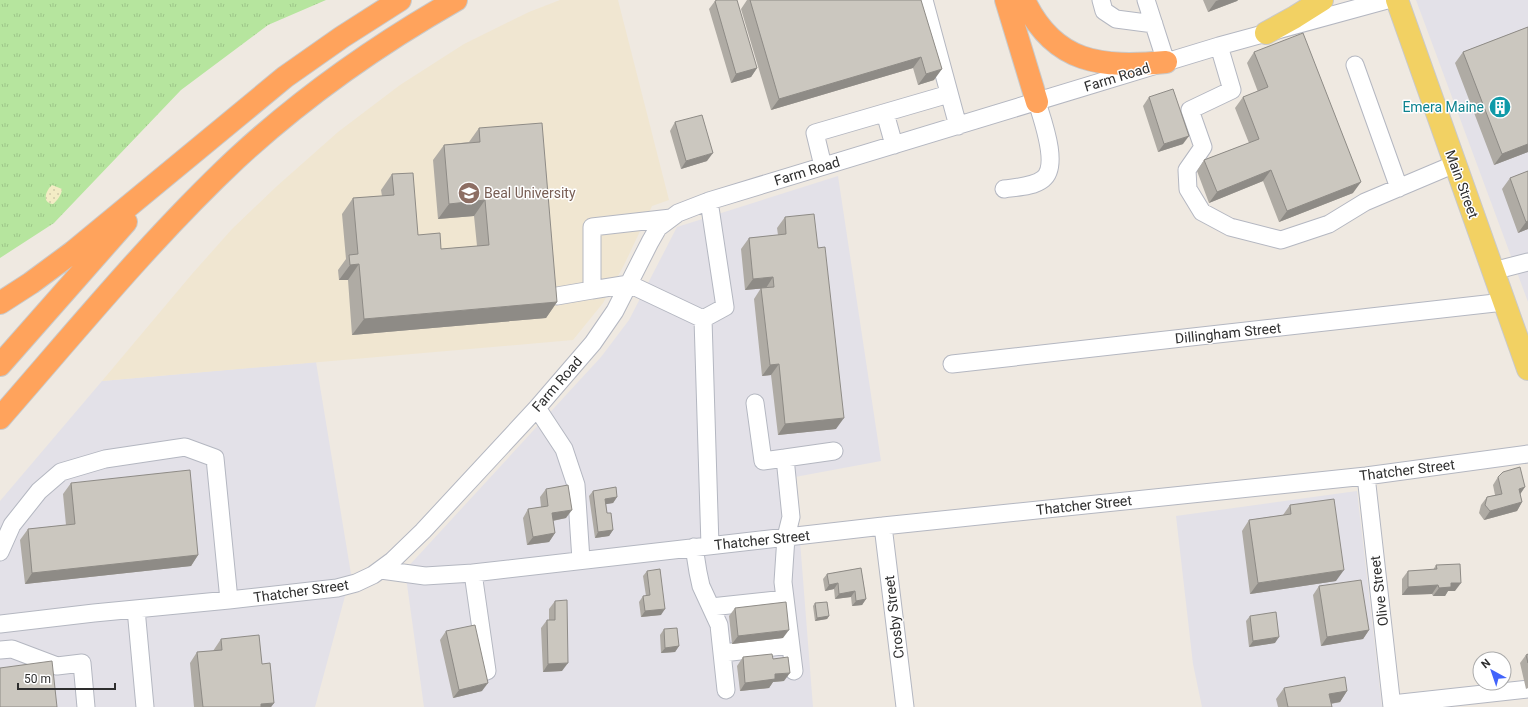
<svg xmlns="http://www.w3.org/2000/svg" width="1528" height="707" font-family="Roboto,sans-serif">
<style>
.industrial{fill:#e3e1e8}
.education{fill:#f0e6d1}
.grass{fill:url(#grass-tufts)}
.sand{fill:url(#sand-dots)}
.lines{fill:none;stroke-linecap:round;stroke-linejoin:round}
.minor-casing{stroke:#b4b7c1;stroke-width:19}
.major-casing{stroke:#c9c9c9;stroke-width:24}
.highway-casing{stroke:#c9c9c9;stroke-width:24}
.minor{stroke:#fff;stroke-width:17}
.major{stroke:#f2d163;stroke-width:22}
.highway{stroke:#ffa35c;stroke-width:22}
.wall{fill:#afaba4}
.shaded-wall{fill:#8e8b86}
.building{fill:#cbc7bf;stroke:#8e8b86}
.labels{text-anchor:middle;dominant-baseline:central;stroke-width:3;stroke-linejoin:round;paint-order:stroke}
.street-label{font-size:14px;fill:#2e2e2e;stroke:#fff}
.culture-label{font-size:14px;fill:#0d838f;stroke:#fff;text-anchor:end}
.education-label{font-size:14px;fill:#785e54;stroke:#fff;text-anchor:start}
</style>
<defs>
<pattern id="grass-tufts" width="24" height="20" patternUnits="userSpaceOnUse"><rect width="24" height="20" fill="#b6e59e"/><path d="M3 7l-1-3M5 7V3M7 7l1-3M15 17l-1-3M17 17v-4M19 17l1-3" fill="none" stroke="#9dc588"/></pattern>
<pattern id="sand-dots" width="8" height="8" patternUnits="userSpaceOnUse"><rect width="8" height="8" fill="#f3ecc5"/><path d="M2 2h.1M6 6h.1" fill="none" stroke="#d1cbaa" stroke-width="1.8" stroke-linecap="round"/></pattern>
</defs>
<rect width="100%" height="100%" fill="#efe9e1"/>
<path class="industrial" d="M1416,0H1528V302Z
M838,176L881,461L795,477L813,707H424L405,570L601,357L629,320L677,227Z
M316,362L351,574L315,707H0V501L102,381Z
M1357,491L1382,707H1202L1193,664L1176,516Z"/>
<path class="education" d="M560,0H618L669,200L652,206L624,265L603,303L573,340L102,381L192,274L232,229L277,186L338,132L400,85L464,44L529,12Z"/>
<path class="grass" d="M0,0H326L268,25L181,90L54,223L0,258Z"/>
<path class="sand" d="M52,185L62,189C62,194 57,201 53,204C41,203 46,190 52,185Z"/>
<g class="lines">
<g class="minor-casing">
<path id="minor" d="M924,0L958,126
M1101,0L1104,11L1116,19L1154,24
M1146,0L1166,62
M1219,46L1232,90L1190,110L1203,147L1187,170L1188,189L1202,212L1230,227L1281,240L1329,224L1365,202L1455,164
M1355,65L1399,188
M885,113L894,145
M823,166L815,133L949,94
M1004,189C1017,187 1033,187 1043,179C1060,166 1042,119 1037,102
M671,218L592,227V290L629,284L703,319L710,546
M1493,271L1528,262
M557,296L592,290
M703,319L725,307L709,201
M952,364L1504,302
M755,403L763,461L785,458
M537,408L564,449L576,485L581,560
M1366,476L1392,707
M883,526L905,707
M694,547L698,572L701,586L719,625L726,690
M0,552L12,525L39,491L61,472L105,459L185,447L215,458L229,600
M381,570L425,576L473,573L883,526L1366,476L1528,454
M473,573L487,671
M711,607L785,599
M136,609L145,707
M0,624L94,613L229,600L337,588L356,583L373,575L392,561L423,531L537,408L593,343L615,311L650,242L658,228L678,213L709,201L1219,46L1387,0
M0,650L12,649L57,666L82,663L86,707
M723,653L790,645
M794,671L783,582L786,537L791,517L785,458L834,451
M1392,704L1528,689"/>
</g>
<g class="major-casing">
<path id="major" d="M1397,0L1528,369
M1266,33L1295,17L1322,0"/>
</g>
<g class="highway-casing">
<path id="highway" d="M1006,0L1037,102
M1024,0C1054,64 1102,68 1166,62
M0,303L31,283L73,252L285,77L342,37L400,0
M0,365L126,222
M0,418C76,331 151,239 236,159C302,98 377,45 456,0"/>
</g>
<use href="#minor" class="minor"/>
<use href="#major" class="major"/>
<use href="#highway" class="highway"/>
</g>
<path class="wall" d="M747,0H921L934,80L918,85L913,68L771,110L741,9Z
M1203,0H1238L1237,1L1208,12Z
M715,1L757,68L751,77L731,83L709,9Z
M1528,27V152L1494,165L1455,63L1463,52Z
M1254,52L1353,193L1279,222L1263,181L1209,203L1197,171L1204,160L1249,143L1235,108L1243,97L1258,92L1247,63Z
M1149,97L1183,144L1158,152L1143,106Z
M675,122L707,161L681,169L670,131Z
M479,128L557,302L546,318L352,335L348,280H339L338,270L346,259L342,214L353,198L382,196L381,190L392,174L418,235L441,249L477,246L474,216L438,219L433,160L444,145L469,142Z
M1528,171V229L1518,233L1502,189L1510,178Z
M785,217L836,429L778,435L771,375L762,376L754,299L761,288H766L745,290L741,249L749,238L778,235L777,228Z
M1498,477L1520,494L1522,502L1517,511L1484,520L1479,513L1481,505L1487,497L1495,495L1493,485Z
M71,483L198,555L191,566L25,584L20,540L28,529L66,525L63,494Z
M546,489L566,518L553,521L555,533L549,542L527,545L523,518L528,509L541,507L540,497Z
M593,491L617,497L613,503L606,504L607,513L613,530L609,536L595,538L589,496Z
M1290,505L1336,581L1250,594L1242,531L1249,520L1283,515Z
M1436,565L1455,591H1448L1445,596H1433L1432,594L1402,595V579L1408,571L1433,570Z
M861,568L866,599L862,605L852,606L851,597L835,599L834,589L825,591L823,579L827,574Z
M647,571L661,615L641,617L639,602L643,596H646L643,576Z
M1319,586L1369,630L1363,639L1321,646L1313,595Z
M555,601L562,671L543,672L541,628L547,620H549V609Z
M815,603L829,616L827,619L815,621L813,606Z
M735,608L783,638L732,644L729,616Z
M1250,616L1275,643L1249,647L1246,621Z
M664,629L679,646L675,652L661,653L660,635Z
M446,631L482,691L453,698L440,640Z
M221,639L262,664L274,703L271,707H194L190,663L197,652L213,651Z
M1528,654V688L1526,689L1520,663L1526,655Z
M743,657L773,659L784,681L773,682L769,688L740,691L737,666Z
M1284,688L1347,691L1340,702L1331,704L1332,707H1278L1276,699Z"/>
<path class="shaded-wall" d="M1219,0H1238L1237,1L1208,12L1216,1Z
M921,57L913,68L771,110L779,99Z
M757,68L751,77L731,83L736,74Z
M942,69L934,80L918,85L926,74Z
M1189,136L1183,144L1158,152L1164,144Z
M1528,144V152L1494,165L1502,154Z
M713,153L707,161L681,169L686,161Z
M1271,170L1263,181L1209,203L1217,192Z
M1361,182L1353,193L1279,222L1287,211Z
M485,200L474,216L438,219L449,204Z
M1528,221V229L1518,233L1526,222Z
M359,264L348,280H339L350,265Z
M773,277L766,288L745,290L753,279Z
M557,302L546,318L352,335L364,319Z
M779,364L771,375L762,376L770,365Z
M844,418L836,429L778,435L785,424Z
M1525,487L1519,496V489Z
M617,497L613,503L601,505L605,499Z
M1522,502L1517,511L1484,520L1490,511Z
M572,510L566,518L546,522L552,513Z
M613,530L609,536L595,538L598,532Z
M555,533L549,542L527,545L533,537Z
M198,555L191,566L25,584L32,573Z
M1344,570L1336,581L1250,594L1258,583Z
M838,583L834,589L825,591L829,585Z
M1451,583H1461L1455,591H1448L1445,596H1433L1439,588Z
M1438,585L1432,594L1402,595L1408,587Z
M855,591L851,597L835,599L839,594Z
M866,599L862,605L852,606L856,601Z
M665,609L661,615L641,617L645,611Z
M829,616L827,619L815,621L817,618Z
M789,630L783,638L732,644L738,636Z
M1369,630L1363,639L1321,646L1327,637Z
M1279,637L1275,643L1249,647L1253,641Z
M679,646L675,652L661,653L665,648Z
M568,663L562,671L543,672L548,664Z
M790,673L784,681L773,682L769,688L740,691L745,683L775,674Z
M488,683L482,691L453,698L459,690Z
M1347,691L1340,702L1322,705L1329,694Z
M274,703L271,707H259L261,704Z"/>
<path class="building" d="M717,0H737L757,68L736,74L715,1Z
M750,0H921L942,69L926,74L921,57L779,99Z
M1528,27V144L1502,154L1463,52Z
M1303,33L1361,182L1287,211L1271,170L1217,192L1204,160L1259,139L1243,97L1268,87L1254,52Z
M1173,89L1189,136L1164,144L1149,97Z
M702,115L713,153L686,161L675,122Z
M542,123L557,302L364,319L359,264L350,265L349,255L358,254L353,198L394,195L392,174L413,173L418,235L440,233L441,249L489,245L485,200L449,204L444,145L480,142L479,128Z
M1528,171V221L1526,222L1510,178Z
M814,214L818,248L825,247L844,418L785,424L779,364L770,365L761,288L774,287L773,277L753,279L749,238L786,234L785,217Z
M1520,467L1525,487L1519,489L1522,502L1490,511L1485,505L1487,497L1502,494L1498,477L1503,472Z
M190,470L198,555L32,573L28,529L75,524L71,483Z
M568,485L572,510L552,513L555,533L533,537L528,509L548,506L546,489Z
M616,487L617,497L605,499L607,513H611L613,530L598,532L593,491Z
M1334,499L1344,570L1258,583L1249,520L1291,514L1290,505Z
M1460,564L1461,583H1451V587L1439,588L1438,585L1408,587V571L1437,569L1436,565Z
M861,568L866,599L856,601L855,591L839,594L838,583L829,585L827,574Z
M660,569L665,609L645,611L643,596L650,595L647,571Z
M1361,580L1369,630L1327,637L1319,586Z
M567,600L568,663L548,664L547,620H555V601Z
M786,602L789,630L738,636L735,608Z
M827,602L829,616L817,618L815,603Z
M1276,612L1279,637L1253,641L1250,616Z
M475,625L488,683L459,690L446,631Z
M677,628L679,646L665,648L664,629Z
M259,635L262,664L270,663L274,703L261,704V707H203L197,652L222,650L221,639Z
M772,654L773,659L788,657L790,673L775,674V679L745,683L743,657Z
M1528,654V663L1526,655Z
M52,661L57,707H0V668Z
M1345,677L1347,691L1329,694L1332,707H1288L1284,688Z"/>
<defs>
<g id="building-disc" transform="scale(1.15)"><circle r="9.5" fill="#0f9aa8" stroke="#fff"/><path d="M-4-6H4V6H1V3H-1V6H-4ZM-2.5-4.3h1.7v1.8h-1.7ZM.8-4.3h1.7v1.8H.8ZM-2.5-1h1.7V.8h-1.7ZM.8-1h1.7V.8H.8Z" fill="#fff"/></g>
<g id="university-disc" transform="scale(1.15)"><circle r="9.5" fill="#8d6e63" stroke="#fff"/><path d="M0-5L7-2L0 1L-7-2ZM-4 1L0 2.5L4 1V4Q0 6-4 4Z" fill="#fff"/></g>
</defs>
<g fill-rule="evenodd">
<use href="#building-disc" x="1500" y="107"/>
<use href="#university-disc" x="469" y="193"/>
</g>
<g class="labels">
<g class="street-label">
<text transform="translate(1117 77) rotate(-17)">Farm Road</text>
<text transform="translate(807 171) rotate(-17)">Farm Road</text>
<text transform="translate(1462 184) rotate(70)">Main Street</text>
<text transform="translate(1228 333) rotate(-6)">Dillingham Street</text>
<text transform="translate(557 384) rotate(-49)">Farm Road</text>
<text transform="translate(1407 470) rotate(-7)">Thatcher Street</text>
<text transform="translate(1084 505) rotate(-6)">Thatcher Street</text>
<text transform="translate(762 540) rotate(-6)">Thatcher Street</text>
<text transform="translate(301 591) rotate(-8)">Thatcher Street</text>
<text transform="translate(1379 591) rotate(-97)">Olive Street</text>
<text transform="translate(894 617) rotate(-97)">Crosby Street</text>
</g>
<g class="culture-label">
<text x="1484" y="107">Emera Maine</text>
</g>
<g class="education-label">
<text x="484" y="193">Beal University</text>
</g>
</g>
<g transform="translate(1492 671) rotate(320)"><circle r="19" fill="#ffffff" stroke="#ababab"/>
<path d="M0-3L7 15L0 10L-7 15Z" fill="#4264fb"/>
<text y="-6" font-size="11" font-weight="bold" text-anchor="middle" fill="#2e2e2e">N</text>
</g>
<path d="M18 683v6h97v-6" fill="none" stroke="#2e2e2e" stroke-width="2"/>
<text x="24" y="683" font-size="12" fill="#2e2e2e" stroke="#ffffff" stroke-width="3" paint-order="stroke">50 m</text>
</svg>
